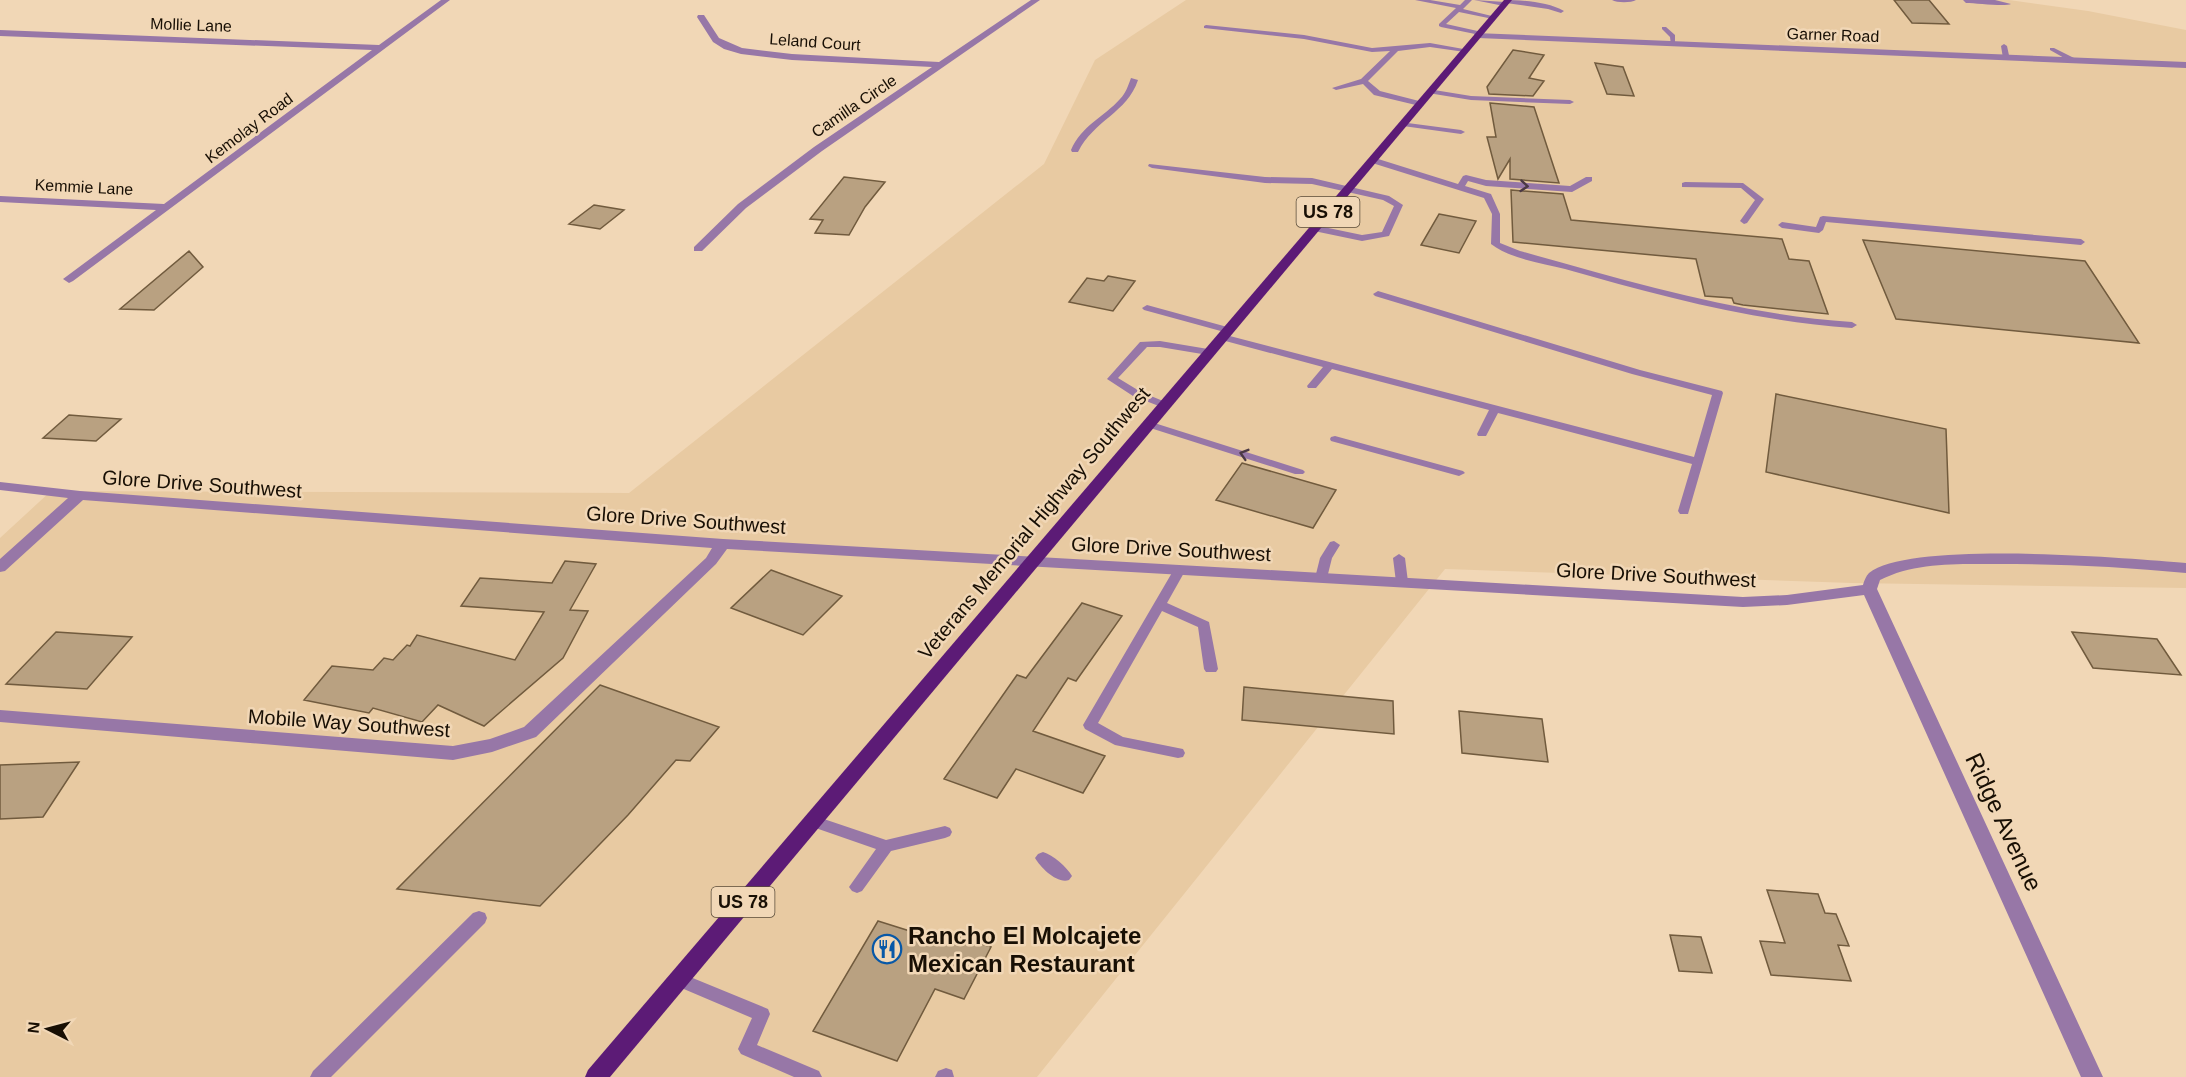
<svg xmlns="http://www.w3.org/2000/svg" width="2186" height="1077" font-family="Helvetica,sans-serif">
<style>
.built{fill:#e8caa2}
.building{fill:#b9a181;stroke:#715b3e;stroke-width:1.5}
.lines{fill:none;stroke-linecap:round;stroke-linejoin:round}
.lane{fill:#9777a7;fill-rule:evenodd}
.street{fill:#9777a7;fill-rule:evenodd}
.primary{fill:#5c1b76;fill-rule:evenodd}
.oneway{stroke:#4b3945}
.labels{text-anchor:middle;dominant-baseline:central;stroke-width:5;stroke-linejoin:round;paint-order:stroke}
.far-street-label{font-size:16px;fill:#180f04;stroke:#f1d7b6}
.shield{fill:#f1d7b6;stroke:#594b39;stroke-width:1.5}
.shield-label{font-size:18px;font-weight:bold;fill:#180f04}
.street-label{font-size:20px;fill:#180f04;stroke:#f1d7b6}
.near-street-label{font-size:24px;fill:#180f04;stroke:#f1d7b6}
.near-poi-label{font-size:24px;font-weight:bold;fill:#180f04;stroke:#f1d7b6;text-anchor:start}
</style>
<rect width="100%" height="100%" fill="#f1d7b6"/>
<path class="built" d="M1186,0H2009L2088,11L2186,30V588L1852,583L1445,569L1037,1077H0V538L51,491L629,493L1044,164L1095,60Z"/>
<path class="building" d="M1894,0H1929L1949,24L1912,23Z
M1513,50L1544,55L1529,78L1544,81L1533,96L1489,94L1487,87Z
M1595,63L1623,67L1634,96L1607,94Z
M1490,103L1534,107L1559,183L1510,179V159L1498,179L1487,137H1496Z
M844,177L885,182L865,207L849,235L815,233L823,220L810,219Z
M1511,190L1563,194L1571,220L1782,239L1789,259L1809,261L1828,314L1743,305L1734,303L1732,298L1705,296L1696,259L1513,242Z
M594,205L624,210L600,229L569,224Z
M1439,214L1476,221L1459,253L1421,245Z
M1863,240L2085,261L2139,343L1896,319Z
M189,251L203,267L154,310L120,309Z
M1108,276L1135,281L1113,311L1069,302L1087,278L1104,281Z
M1776,394L1946,429L1949,513L1766,472Z
M69,415L121,419L96,441L43,438Z
M1242,463L1336,490L1313,528L1216,500Z
M565,561L596,564L570,610L588,611L563,658L484,726L438,705L422,722L373,708L369,713L304,700L332,666L373,670L384,658L393,660L407,645L410,646L417,635L515,660L544,612L461,606L480,578L552,583Z
M771,570L842,596L803,635L731,608Z
M1082,603L1122,616L1076,681L1068,678L1033,731L1105,756L1083,793L1016,769L997,798L944,779L1017,675L1026,678Z
M56,632L132,637L87,689L6,684Z
M2072,632L2157,639L2181,675L2093,668Z
M600,685L719,727L690,761L676,760L628,815L540,906L397,889Z
M1244,687L1393,701L1394,734L1242,720Z
M1459,711L1542,719L1548,762L1462,753Z
M79,762L43,817L0,819V765Z
M1767,890L1818,894L1825,913L1836,914L1849,946L1838,945L1851,981L1771,975L1760,941L1785,943Z
M878,921L948,943L953,934L991,947L964,999L935,989L897,1061L813,1031Z
M1670,935L1701,937L1712,973L1679,971Z"/>
<g class="lines">
<path class="lane" d="M1415,0H1430L1460,5L1465,0H1472L1463,9L1496,17L1493,19L1459,12L1446,24L1482,32V34L1480,35L1441,27L1439,26V24L1456,8Z
M1474,0L1505,2L1504,0C1523,0 1548,2 1564,11L1561,13L1548,9L1506,3L1504,6Z
M1612,0H1636C1631,3 1617,3 1612,0Z
M1963,0H1995L2011,4C2005,7 1976,3 1966,3Z
M1206,25L1304,35L1372,48L1430,43L1469,50L1465,52L1430,47L1398,51L1368,81L1380,91L1423,102L1424,104L1420,106L1374,95L1363,84L1336,90L1332,88L1361,79L1390,51L1372,52L1304,39L1204,28V26Z
M1662,27H1666L1675,35V45H1671L1670,37L1662,29Z
M2004,44L2007,46L2010,60L2003,58L2001,46Z
M2050,48H2054L2080,61L2073,63L2050,50Z
M1131,78L1138,80C1127,113 1094,120 1078,152H1072L1071,150C1081,126 1104,117 1120,99C1126,93 1128,86 1131,78Z
M1428,89L1471,96L1570,100L1574,102L1570,104L1471,100L1428,93Z
M1400,122L1461,130L1465,132L1461,134L1403,126H1400Z
M1369,158H1375L1458,184L1463,176L1466,175L1486,180L1570,186L1586,177H1592V181L1572,192L1486,186L1468,181L1465,186L1491,194L1500,214V243L1520,251C1632,282 1736,314 1852,322L1857,325L1852,328C1753,321 1660,296 1565,269C1542,263 1510,259 1491,244L1492,214L1484,198L1369,162Z
M1149,164L1265,177L1312,178L1389,196L1403,205L1389,236L1362,241L1314,231L1310,228L1314,225L1362,235L1382,232L1394,206L1383,200L1312,184L1265,183L1152,168L1148,166Z
M1685,182L1743,183L1764,199L1747,223L1744,224L1740,221L1755,200L1741,188L1682,187V183Z
M1823,216L2081,239L2085,242L2081,245L1826,222L1823,230L1819,233L1782,228L1778,225L1782,222L1816,227L1820,217Z
M1378,291L1640,370L1722,391L1723,393L1688,514H1680L1678,511L1692,464L1498,413L1486,436H1478L1477,434L1489,410L1332,369L1316,388H1308L1307,386L1323,367L1218,339L1217,337L1222,334L1226,335L1694,457L1712,395L1632,374L1375,296L1373,294Z
M1147,305L1231,328L1233,330L1228,333L1144,310L1142,308Z
M1160,341L1208,349L1213,352L1208,355L1160,347H1147L1118,378L1141,392L1168,403L1169,405L1164,408L1133,396L1107,379L1140,342Z
M1148,421L1303,470L1305,472L1303,474H1295L1144,426L1143,424Z
M1335,436L1463,471L1465,473L1459,476L1331,441L1330,439L1331,437Z
M1334,541L1340,545L1332,558L1327,578L1321,582L1317,581L1315,578L1320,558L1330,542Z
M1399,554L1405,558L1408,582L1402,586L1396,582L1393,558Z
M1179,567L1185,571L1167,603L1209,622L1218,669L1216,672H1206L1204,669L1198,627L1162,611L1098,723L1123,737L1183,749L1185,753L1183,757L1178,758L1115,745L1085,729L1083,725L1173,571Z
M812,815L886,840L945,826L950,828L952,832L950,836L945,838L891,851L862,891L857,893L852,891L849,887L876,849L807,825L805,821L807,817Z
M1043,852C1053,855 1067,867 1072,876L1069,880C1057,884 1041,868 1035,858L1038,854Z
M479,911L485,913L487,918L485,923L331,1077H310L313,1071L473,913Z
M678,972L768,1009L770,1014L757,1045L819,1071L822,1077H794L741,1054L738,1049L752,1018L672,984L670,979L672,974Z
M946,1068L952,1070L954,1077H935L938,1071Z"/>
<path class="street" d="M441,0H450L73,281L69,283L63,279L156,210L0,202V196L164,204L372,50L0,36V30L379,45Z
M1031,0H1040L822,151L746,208L702,251H694V247L738,204L814,147L932,67L792,60L741,54L724,49L713,42L697,17L698,15H704L719,38L742,48L792,54L939,62Z
M1475,33L2186,62V68L1478,38L1474,35Z
M0,482L80,491L723,539L1743,597L1787,595L1863,585C1864,581 1866,576 1869,573C1911,540 2127,558 2186,563V573C2123,567 2060,564 1997,564C1958,564 1915,562 1880,580L1877,589L2103,1077H2081L1864,595L1787,605L1743,607L727,549L716,564L536,737L492,752L453,760L0,722V710L453,746L490,739L524,727L706,558L712,548L83,500L5,571L0,572V559L68,498L0,490Z"/>
<path class="primary" d="M1504,0H1512L610,1077H585L588,1070Z"/>
</g>
<defs><path id="oneway-chevron" d="M-2-3.5L2.5 0L-2 3.5" fill="none" stroke-width="1.6" stroke-linecap="round" stroke-linejoin="round" transform="scale(1.5)"/></defs>
<g class="oneway">
<use href="#oneway-chevron" transform="translate(1524 186) rotate(5)"/>
<use href="#oneway-chevron" transform="translate(1244 454) rotate(-163)"/>
</g>
<defs>
<g id="restaurant-ring" transform="scale(1.5)"><circle r="9.5" fill="#f1d7b6" stroke="#0858a7" stroke-width="1.5"/><path d="M-5-6h1v4h1v-4h1v4h1v-4h1v5L-1.5 .5V6h-2V.5L-5-1ZM5-6V6H3V1.5H1.5Q1.5-4 5-6Z" fill="#0858a7"/></g>
</defs>
<g fill-rule="evenodd">
<use href="#restaurant-ring" x="887" y="949"/>
</g>
<g class="labels">
<g class="far-street-label">
<text transform="translate(191 25) rotate(2)">Mollie Lane</text>
<text transform="translate(1833 35) rotate(2)">Garner Road</text>
<text transform="translate(815 42) rotate(4)">Leland Court</text>
<text transform="translate(854 106) rotate(-34)">Camilla Circle</text>
<text transform="translate(249 128) rotate(-37)">Kemolay Road</text>
<text transform="translate(84 187) rotate(3)">Kemmie Lane</text>
</g>
<g class="shield">
<rect x="1296.5" y="197" width="63" height="30" rx="4.5"/>
<rect x="711.5" y="887" width="63" height="30" rx="4.5"/>
</g>
<g class="shield-label">
<text x="1328" y="212">US 78</text>
<text x="743" y="902">US 78</text>
</g>
<g class="street-label">
<text transform="translate(202 484) rotate(4)">Glore Drive Southwest</text>
<text transform="translate(686 520) rotate(4)">Glore Drive Southwest</text>
<text transform="translate(1034 523) rotate(-50)">Veterans Memorial Highway Southwest</text>
<text transform="translate(1171 549) rotate(3)">Glore Drive Southwest</text>
<text transform="translate(1656 575) rotate(3)">Glore Drive Southwest</text>
<text transform="translate(349 723) rotate(4)">Mobile Way Southwest</text>
</g>
<g class="near-street-label">
<text transform="translate(2004 822) rotate(65)">Ridge Avenue</text>
</g>
<g class="near-poi-label">
<text x="908" y="935">Rancho El Molcajete<tspan x="908" dy="28">Mexican Restaurant</tspan></text>
</g>
</g>
<g transform="translate(48 1029) rotate(276)" stroke="#f1d7b6" stroke-width="4.5" paint-order="stroke">
<path d="M0-4.5L10 22L0 15L-10 22Z" fill="#180f04"/>
<text y="-9" font-size="16" font-weight="bold" text-anchor="middle" fill="#180f04">N</text>
</g>
</svg>
